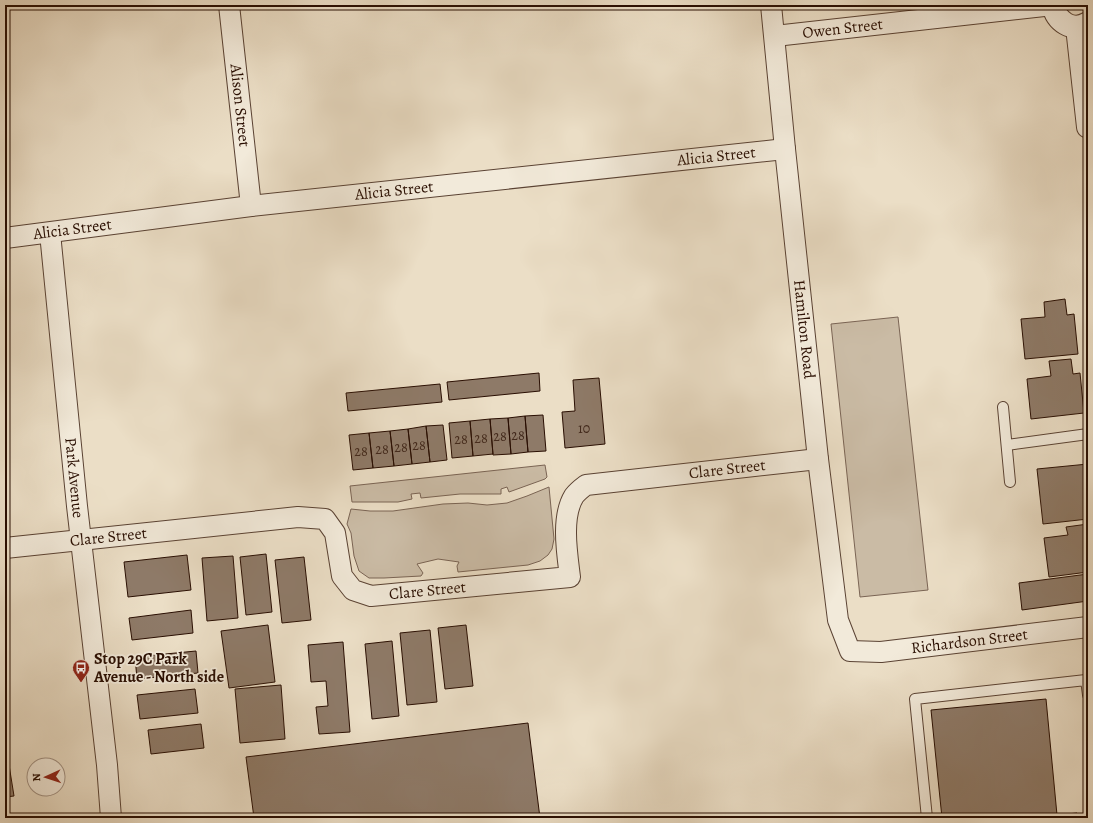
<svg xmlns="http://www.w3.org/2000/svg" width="1093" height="823" font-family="Alegreya,serif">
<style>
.green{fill:#cabba5;stroke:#7a6454}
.building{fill:#8e7a68;stroke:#290e02}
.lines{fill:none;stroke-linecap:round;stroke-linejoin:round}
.service-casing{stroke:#5a4233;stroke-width:12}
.minor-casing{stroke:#5a4233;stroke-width:22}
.tertiary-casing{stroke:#5a4233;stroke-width:24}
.service{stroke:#f2eada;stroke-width:10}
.minor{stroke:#f2eada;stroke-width:20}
.tertiary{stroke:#f2eada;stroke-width:22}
.labels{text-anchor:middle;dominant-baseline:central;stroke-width:3.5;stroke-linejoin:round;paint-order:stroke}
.number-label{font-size:14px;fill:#42291c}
.street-label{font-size:16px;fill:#290e02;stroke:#f2eada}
.poi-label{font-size:16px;font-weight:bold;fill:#290e02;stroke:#f2eada;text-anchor:start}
</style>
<rect width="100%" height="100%" fill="#ebdec6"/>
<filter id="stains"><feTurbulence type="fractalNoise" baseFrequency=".005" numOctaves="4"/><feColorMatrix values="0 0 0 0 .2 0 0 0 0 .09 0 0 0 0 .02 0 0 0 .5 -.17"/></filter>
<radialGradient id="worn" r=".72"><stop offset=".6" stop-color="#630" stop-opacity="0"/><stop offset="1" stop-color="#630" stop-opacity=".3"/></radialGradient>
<path class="green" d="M898,317L928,590L860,597L831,324Z
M545,465L547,477L545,479L509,492L507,487L501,489V494H460L421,498L420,493L411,494L412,499L398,502H352L350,486Z
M549,487L554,539L552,549L548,555L540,561L528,565L458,572L457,566L459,562L438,559L417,564L423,573L421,576L384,578H369L359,571L354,556L351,533L347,524L351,509L370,511H393L443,504L468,503L487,505L507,503L527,496Z"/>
<path class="building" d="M1065,299L1067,315L1074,314L1078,354L1025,359L1021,319L1045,317L1044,302Z
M1071,359L1073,374L1080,373L1084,413L1031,419L1027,379L1051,376L1049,361Z
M539,373L540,391L449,400L447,382Z
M599,378L605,444L565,448L562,412L575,411L573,380Z
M440,384L442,402L348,411L346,393Z
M543,415L546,451L528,452L525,416Z
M525,416L528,452L511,454L508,418Z
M508,418L511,454L493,455L490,419Z
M490,419L493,454L473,456L470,421Z
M470,421L473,456L452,458L449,423Z
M443,425L447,460L430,462L426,426Z
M426,426L430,462L412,464L408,429Z
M408,429L412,464L394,466L390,431Z
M390,431L394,466L373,468L369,433Z
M369,433L373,468L353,470L349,435Z
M1088,464V519L1043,524L1037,469Z
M1088,524V572L1049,577L1044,538L1068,535L1066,527Z
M266,554L272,612L246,615L240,557Z
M187,555L191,590L128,597L124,562Z
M233,556L238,618L207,621L202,558Z
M304,557L311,620L282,623L275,560Z
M1088,574V601L1022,610L1019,583Z
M191,610L193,633L132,640L129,618Z
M268,625L275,682L229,688L221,631Z
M466,625L473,686L445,689L438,628Z
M430,630L437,702L407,705L400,633Z
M392,641L399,716L372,719L365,644Z
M343,642L350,732L319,734L316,707L328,706L326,681L311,682L308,645Z
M196,651L198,673L137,679L135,657Z
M281,685L285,739L240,743L235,689Z
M195,689L198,713L140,719L137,695Z
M1046,699L1057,815L1077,813V818H942L931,710Z
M528,723L540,818H254L246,757Z
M201,724L204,748L151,754L148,730Z
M5,740L14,796L5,797Z"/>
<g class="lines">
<g class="service-casing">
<path id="service" d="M1003,407L1010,482
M1007,445L1088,434
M927,818L915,699L1086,680L1088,695"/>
</g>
<g class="minor-casing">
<g id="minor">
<path id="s1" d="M229,5L251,206"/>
<path id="s2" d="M771,5L785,149L818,459L838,620L850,651L881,652L1088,627"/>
<path id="s3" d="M775,36L1053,5"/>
<path id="s4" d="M50,233L77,506L107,765L111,818"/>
<path id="s5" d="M5,238L251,206L785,149"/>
<path id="s6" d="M5,548L298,517L325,519L335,533L342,576L353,590L371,596L570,577C567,553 561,517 574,496C577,492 582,488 586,485L818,459"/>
</g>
</g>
<g class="tertiary-casing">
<path id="tertiary" d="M1053,5C1056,21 1072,33 1088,23
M1077,27L1088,127"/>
</g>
<use href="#service" class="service"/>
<use href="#minor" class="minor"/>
<use href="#tertiary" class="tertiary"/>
</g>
<defs>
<g id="bus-pin" transform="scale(0.9)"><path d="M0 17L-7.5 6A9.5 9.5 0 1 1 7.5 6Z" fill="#8f2418" stroke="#f2eada"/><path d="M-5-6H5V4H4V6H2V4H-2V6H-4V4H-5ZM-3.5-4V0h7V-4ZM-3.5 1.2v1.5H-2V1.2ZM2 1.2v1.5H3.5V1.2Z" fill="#fff"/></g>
</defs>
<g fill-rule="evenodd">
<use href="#bus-pin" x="81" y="668"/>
</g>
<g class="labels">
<g class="number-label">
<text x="584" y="428">10</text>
<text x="518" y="435">28</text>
<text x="500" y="436">28</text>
<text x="481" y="438">28</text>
<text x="461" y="439">28</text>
<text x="419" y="445">28</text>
<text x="401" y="447">28</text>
<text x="382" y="449">28</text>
<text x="361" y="451">28</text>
</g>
<g class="street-label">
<text stroke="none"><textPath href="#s3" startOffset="68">Owen Street</textPath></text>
<text stroke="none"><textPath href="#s1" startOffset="101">Alison Street</textPath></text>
<text stroke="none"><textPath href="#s5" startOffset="716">Alicia Street</textPath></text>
<text stroke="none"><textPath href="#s5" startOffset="392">Alicia Street</textPath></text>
<text stroke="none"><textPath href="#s5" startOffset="68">Alicia Street</textPath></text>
<text stroke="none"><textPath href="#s2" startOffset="326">Hamilton Road</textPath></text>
<text stroke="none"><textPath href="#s6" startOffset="860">Clare Street</textPath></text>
<text stroke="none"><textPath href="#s4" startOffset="246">Park Avenue</textPath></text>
<text stroke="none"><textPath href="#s6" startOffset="104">Clare Street</textPath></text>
<text stroke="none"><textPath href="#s6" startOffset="476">Clare Street</textPath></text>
<text stroke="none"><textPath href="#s2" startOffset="772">Richardson Street</textPath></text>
</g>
<g class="poi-label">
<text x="94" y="659">Stop 29C Park<tspan x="94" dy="18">Avenue - North side</tspan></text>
</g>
</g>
<rect width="1093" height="823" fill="none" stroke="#ebdec6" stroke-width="20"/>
<rect x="6" y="6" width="1081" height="811" fill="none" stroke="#290e02" stroke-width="2"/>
<rect x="10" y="10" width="1073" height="803" fill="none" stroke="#290e02"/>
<g transform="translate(46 777) rotate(267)"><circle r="19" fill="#f2eada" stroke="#a29284"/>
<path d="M0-3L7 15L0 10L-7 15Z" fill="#8f2418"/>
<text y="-6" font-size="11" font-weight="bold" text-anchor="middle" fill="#290e02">N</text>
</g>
<rect width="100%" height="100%" filter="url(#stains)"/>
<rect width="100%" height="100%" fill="url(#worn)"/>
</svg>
